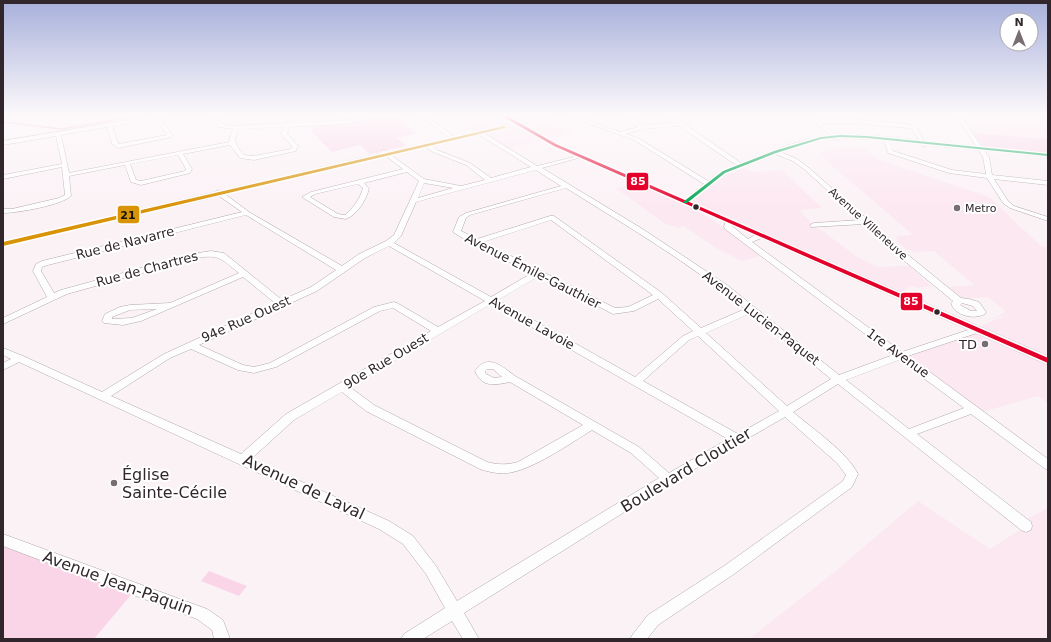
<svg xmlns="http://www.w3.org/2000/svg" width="1051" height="642" font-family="'DejaVu Sans',sans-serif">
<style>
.built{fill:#fce8f1}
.green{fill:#fad4e7}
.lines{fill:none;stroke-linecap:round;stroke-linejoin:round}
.stream{stroke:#e7a9c8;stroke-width:1.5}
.minor-casing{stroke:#b1a8ac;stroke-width:1}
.major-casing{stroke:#d4cfd1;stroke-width:1}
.minor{fill:#fefdfe;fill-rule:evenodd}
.major{fill:#f8f3f6;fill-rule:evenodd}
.bus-1-casing{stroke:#fff;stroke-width:3}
.bus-2-casing{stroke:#fff;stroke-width:3}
.bus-3-casing{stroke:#fff;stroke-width:3}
.bus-1{fill:#e4002b;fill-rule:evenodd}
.bus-2{fill:#00a651;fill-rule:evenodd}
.bus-3{fill:#d99306;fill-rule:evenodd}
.bus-dot{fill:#30262b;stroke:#fff;stroke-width:1.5}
.poi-dot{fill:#776d72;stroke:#fff;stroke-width:1.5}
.labels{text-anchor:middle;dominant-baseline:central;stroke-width:4;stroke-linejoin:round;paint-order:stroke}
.far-poi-label{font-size:11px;fill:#30262b;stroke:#fff;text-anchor:start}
.far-street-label{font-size:11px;fill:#30262b;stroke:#fff}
.street-label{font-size:13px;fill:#30262b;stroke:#fff}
.poi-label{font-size:13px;fill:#30262b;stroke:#fff;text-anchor:end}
.near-street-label{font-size:16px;fill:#30262b;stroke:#fff}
.near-poi-label{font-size:16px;fill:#30262b;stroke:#fff;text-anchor:start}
.line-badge{stroke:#fff;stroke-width:1.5}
.badge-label{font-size:11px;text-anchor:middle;font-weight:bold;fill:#fff}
.pale-badge-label{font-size:11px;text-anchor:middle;font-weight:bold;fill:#111}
</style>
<rect width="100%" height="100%" fill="#fbf2f6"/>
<path class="built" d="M537,116L474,131L452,117L454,116Z
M549,116L563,123L557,125L574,133L507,149L480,133Z
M959,116L1047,117L1048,139L972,133Z
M839,148H865L879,160L989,197L1041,246L1048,247V403L1038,396L979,413L901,355L977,330L982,325L1008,315L987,320L1003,314L1005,311L988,297L961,299L948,287L974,285L934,251L914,252L912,250H907L895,239H898L896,236L913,235L821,156L820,153Z
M739,165L753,172L782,170L822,208L799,210L814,225L859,258L878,267L909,266L931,286L918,288L911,286L898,295L688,204L764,255L742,261L716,248L684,226L678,228L664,223L616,188L643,183L685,202L716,177Z
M918,501L990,549L1026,526L1025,520L1048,508V639H749L827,578Z"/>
<path class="green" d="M376,116H396L417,133L397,138L406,146L370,154L360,145L332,152L311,131L313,124L347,122Z
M972,133L1048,139V154L984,147Z
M3,540L135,590L94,639H3Z
M209,571L247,586L239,596L201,581Z"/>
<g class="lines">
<path class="stream" d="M3,122L62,129L137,116"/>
<g class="minor-casing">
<path id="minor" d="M152,116H164L160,118L173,136L172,137L118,148L112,144L107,127L61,135L69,173L229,142L230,137L233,129L219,127L208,116H213L223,125L231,126L347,120L368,116H378L347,124L289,127L287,134L298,146L296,151L254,160L240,158L230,145L183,154L192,169L190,173L141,185L131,182L125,165L69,176L71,196C62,205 17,213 3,213V209H12L59,198L65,195L62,167L3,179V175L62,164L56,136L3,145V141ZM156,119L167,135L119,144L118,143L112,126ZM284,127L281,134L292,146L291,149L254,156L244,155C236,146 232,140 239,129ZM178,155L186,169L185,171L141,181L136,180L130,164Z
M420,116H426L455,137L543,116H552L484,133L537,166L582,155V157L542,168L641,228L727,285L839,375L893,355L725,229L724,227L726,219H732V226L748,239L758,233H764V237L752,242L902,352L974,328H980L982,330L980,332L908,356L1048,459V470L1044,468L971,414L917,434L1031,522L1032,526L1031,530L1026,532L1021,530L838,384L793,412C813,429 847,452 858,474L852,487L734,574L658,625L647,639H630L633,634L648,615L724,566L843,481L846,475L837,463L785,417L672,482L464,613L479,639H463L452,621L423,639H401L404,634L445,608L426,574L403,544L379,529L19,362L3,370V363L11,359L3,355V348L23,356L102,392L164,354L275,303L243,277L141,321L123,325L104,323L102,321L105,314L120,307L130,305L170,303L239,273C221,259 220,254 196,258L67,294L3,324V318L47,297L33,271L36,264L42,261L242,212L219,196L3,246V242L215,192L218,190L221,191L382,153L381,152L384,150L388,152L450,138ZM478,134L531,167L491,178L470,163L437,150L431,145ZM426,147L433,152L466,165L485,180L461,186L424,179L391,155ZM386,156L403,169L311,192L302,197L334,217L346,219C357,215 367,199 369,188L364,183L407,172L419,181L394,235L386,241L359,254L342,266L249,212L225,194ZM536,170L561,186L466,213L459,217L453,232L472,244L532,273L491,297L394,243L401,236L416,202ZM424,183L453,188L418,198ZM358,184L363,188C360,199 353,208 345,215L338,214L310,197L315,194ZM566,188C627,226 690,263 745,309L701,328L662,293L554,216H550L477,239L461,231L466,218L470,215ZM246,215L336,270L311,287L282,300L224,253L211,251L192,254L61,290L54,293L41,271L42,267L48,265ZM551,220L653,295L628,307L615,308L483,242ZM389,246L485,301L438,327L397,303L394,302L374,307L270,363L254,367L243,365L199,345L317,291L365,258ZM539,276L613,314L634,311L658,299L693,331L683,336L635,377L498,300ZM491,304L728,439L669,473L639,447L515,376C502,366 487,353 475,371C482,388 495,385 510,382L583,425L518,462C507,465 498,465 487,462L374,405L350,387ZM393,308L431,331L286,414L241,454L111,396L170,358L191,349L238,370L254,373L276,367L380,311ZM157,309L132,318L112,319V317L130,310ZM751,313L831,379L787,406L706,333ZM698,336L779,411L738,434L643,381L689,340ZM899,360L964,408L909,429L846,380ZM487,369H493L502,377L494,378L486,374L485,371ZM342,392L366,411L480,469C489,472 498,474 507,473C531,471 571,443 592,430L631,453L659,478L457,601L436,566L413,536L389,521L251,459L294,420Z
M568,116H576L620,132L638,127L621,116H627L644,125L675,123L667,116H673L741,163C769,152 800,139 830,135L815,122L814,121L817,119H851L909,124L916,127L924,141L976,146L956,116H961L982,147L1048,153V157L984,150L989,157L992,175L1048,181V185L994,179L1008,201L1014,206L1048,217V221L1010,208L1003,203L987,178L949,173L888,153L884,140L841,138L838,140C822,135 796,147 781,152L797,159L809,168L908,255L961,298L969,299L979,302L986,312L985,314C974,320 955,316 951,303L953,301L902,259L864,224L811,227L810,225L814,223L860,220L805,170L793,161L775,154L726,173L685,204L682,202L683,201L704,184L634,140ZM822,123H851L908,128L912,129L919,140L867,135H836ZM679,126L736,165L722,171L708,181L638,138L626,134L643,129ZM889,141L921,144L924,147L927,145L978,150L983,157L986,174L952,170L893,151ZM962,303L973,306L977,311H971L960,305Z
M1044,116H1048V120Z
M3,534L207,609L223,620L230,639H214L212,630L197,619L3,546Z"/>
</g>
<g class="major-casing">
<path id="major" d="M501,116H509L557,144L1048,356V365L553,146Z"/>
</g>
<use href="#minor" class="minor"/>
<use href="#major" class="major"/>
<g class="bus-1-casing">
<path id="bus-1" d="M502,116H507L556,144L1048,358V363L554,146Z"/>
</g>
<g class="bus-2-casing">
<path id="bus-2" d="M840,135L867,136L1048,154V156L867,138L840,137L821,139L776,153L725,173L687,203H683V202L723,171L774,151L821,137Z"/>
</g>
<g class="bus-3-casing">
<path id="bus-3" d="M504,126H505V128L3,246V242Z"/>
</g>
<use href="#bus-1" class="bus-1"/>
<use href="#bus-2" class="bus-2"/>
<use href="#bus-3" class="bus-3"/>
</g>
<linearGradient id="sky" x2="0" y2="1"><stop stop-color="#a7b0db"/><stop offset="0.56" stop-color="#fdf9fb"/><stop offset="1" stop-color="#fdf9fb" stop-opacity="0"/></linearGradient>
<rect width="1051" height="206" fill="url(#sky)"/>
<g class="bus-dot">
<circle cx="696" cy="207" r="3.5"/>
<circle cx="937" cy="312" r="3.5"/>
</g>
<g class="poi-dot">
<circle cx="957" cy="208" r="4"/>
<circle cx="985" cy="344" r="4"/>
<circle cx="114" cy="483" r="4"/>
</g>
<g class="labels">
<g class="far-poi-label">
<text x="965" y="208">Metro</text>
</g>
<g class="far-street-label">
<text transform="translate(868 224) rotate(42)">Avenue Villeneuve</text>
</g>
<g class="street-label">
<text transform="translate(125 243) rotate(-14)">Rue de Navarre</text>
<text transform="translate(147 269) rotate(-15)">Rue de Chartres</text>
<text transform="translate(533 271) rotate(27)">Avenue Émile-Gauthier</text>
<text transform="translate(761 318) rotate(38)">Avenue Lucien-Paquet</text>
<text transform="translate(246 319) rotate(-24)">94e Rue Ouest</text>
<text transform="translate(532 323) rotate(29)">Avenue Lavoie</text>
<text transform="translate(898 353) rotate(36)">1re Avenue</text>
<text transform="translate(386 361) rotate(-31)">90e Rue Ouest</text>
</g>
<g class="poi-label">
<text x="977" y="344">TD</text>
</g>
<g class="near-street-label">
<text transform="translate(686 470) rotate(-31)">Boulevard Cloutier</text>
<text transform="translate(304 487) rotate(25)">Avenue de Laval</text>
<text transform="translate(118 583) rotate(20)">Avenue Jean-Paquin</text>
</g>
<g class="near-poi-label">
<text x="122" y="474">Église<tspan x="122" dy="18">Sainte-Cécile</tspan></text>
</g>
</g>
<g class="line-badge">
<rect x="626" y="172" width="23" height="19" rx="4" fill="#e4002b"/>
<rect x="117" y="205" width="23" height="19" rx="4" fill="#d99306"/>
<rect x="900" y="292" width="23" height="19" rx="4" fill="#e4002b"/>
</g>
<g class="badge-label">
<text x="638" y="185">85</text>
<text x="911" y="305">85</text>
</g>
<g class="pale-badge-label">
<text x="128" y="219">21</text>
</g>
<rect width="1051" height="642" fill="none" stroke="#30262b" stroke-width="8"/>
<g transform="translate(1019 32)"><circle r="19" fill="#ffffff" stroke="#aca8aa"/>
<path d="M0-3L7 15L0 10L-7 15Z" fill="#776d72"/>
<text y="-6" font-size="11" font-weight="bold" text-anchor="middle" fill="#30262b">N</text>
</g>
</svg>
